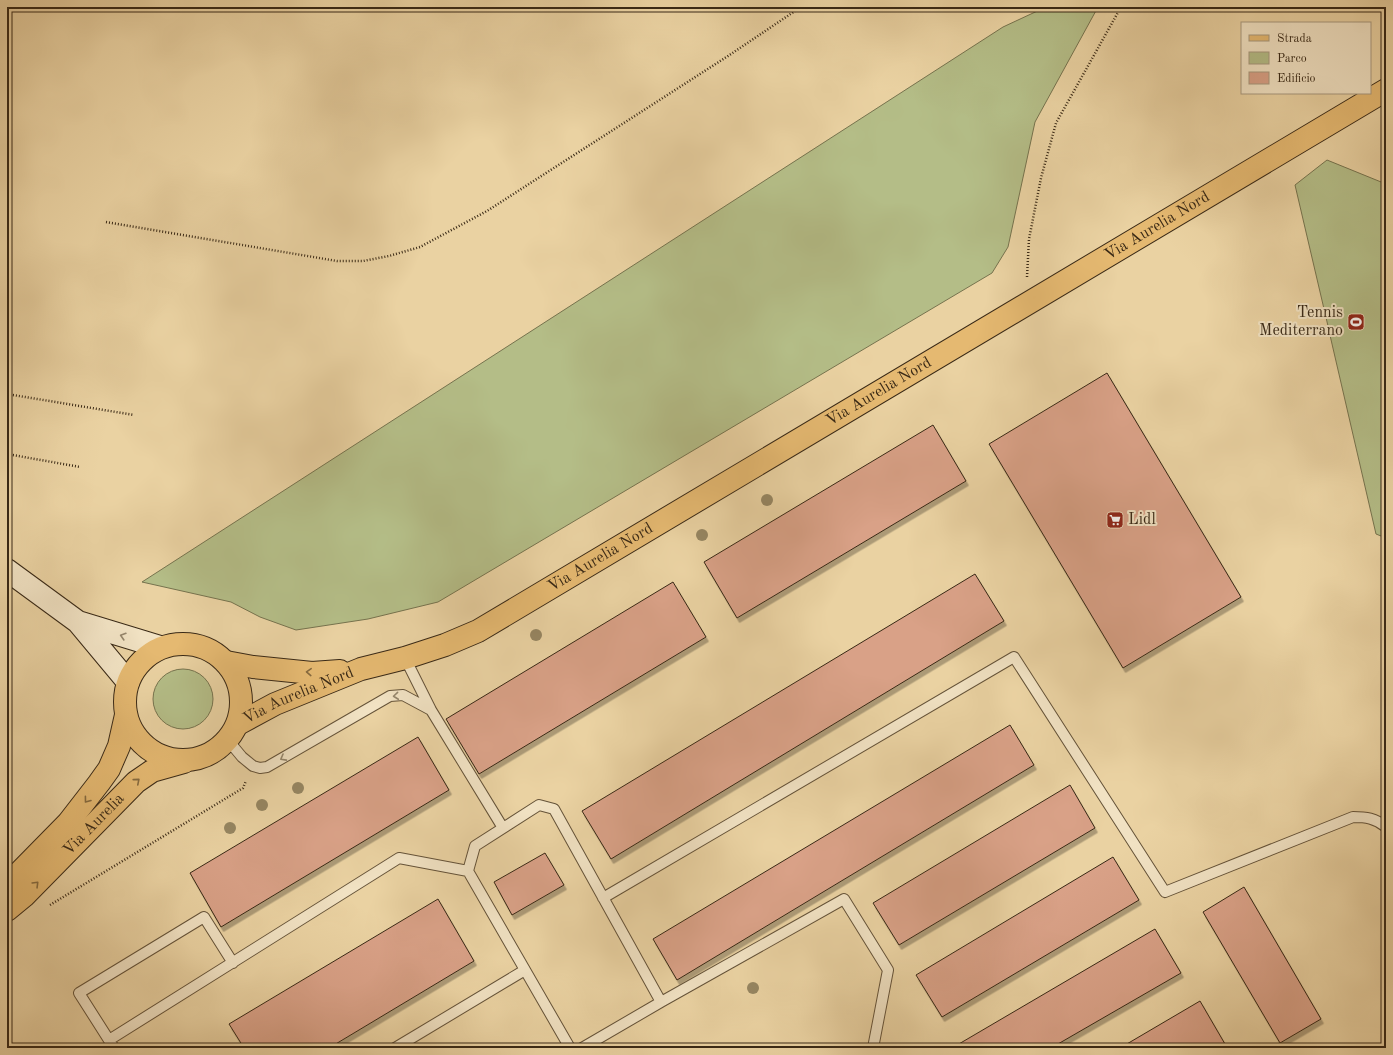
<svg xmlns="http://www.w3.org/2000/svg" width="1393" height="1055" font-family="'Old Standard TT',serif">
<style>
.green{fill:#b4bd87;stroke:#76734e}
.building{fill:#d9a187;stroke:#392916;filter:url(#shadow)}
.lines{fill:none;stroke-linecap:round;stroke-linejoin:round}
.service-casing{stroke:#655339;stroke-width:12}
.secondary-casing{stroke:#392916;stroke-width:24}
.primary-casing{stroke:#392916;stroke-width:24}
.path{stroke:#392916;stroke-width:2.5;stroke-dasharray:1 2;stroke-linecap:butt}
.service{stroke:#f1e2c3;stroke-width:10}
.secondary{stroke:#f1e2c3;stroke-width:22}
.primary{stroke:#e5b971;stroke-width:22}
.tree{fill:#968662}
.oneway{stroke:#95866c}
.oneway2{stroke:#866a3f}
.labels{text-anchor:middle;dominant-baseline:central;stroke-width:4;stroke-linejoin:round;paint-order:stroke}
.street-label{font-size:16px;fill:#392916;stroke:#f1e2c3}
.poi-label{font-size:16px;fill:#392916;stroke:#f1e2c3;text-anchor:end}
</style>
<defs>
<filter id="shadow"><feDropShadow dx="2.5" dy="4.5" stdDeviation="0" flood-color="#0004"/></filter>
</defs>
<rect width="100%" height="100%" fill="#ead2a2"/>
<filter id="stains"><feTurbulence type="fractalNoise" baseFrequency=".005" numOctaves="4"/><feColorMatrix values="0 0 0 0 .2 0 0 0 0 .09 0 0 0 0 .02 0 0 0 .5 -.17"/></filter>
<radialGradient id="worn" r=".72"><stop offset=".6" stop-color="#630" stop-opacity="0"/><stop offset="1" stop-color="#630" stop-opacity=".3"/></radialGradient>
<path class="green" d="M1046,7H1098L1035,122L1008,247L992,273L438,602L368,619L296,630L260,617L231,602L142,582L1003,27Z
M1327,160L1386,184V538L1376,534L1329,331L1326,329L1328,326L1295,185Z
M153 699a30 30 0 1 1 60 0a30 30 0 1 1-60 0Z"/>
<path class="building" d="M1107,373L1241,597L1123,668L989,444Z
M933,425L966,481L737,618L704,562Z
M975,574L1004,621L611,859L582,811Z
M673,582L706,637L479,774L446,719Z
M1010,725L1034,765L677,980L653,939Z
M418,737L449,790L221,927L190,873Z
M1070,785L1095,828L899,945L873,903Z
M545,853L564,885L512,915L494,882Z
M1113,857L1139,900L942,1017L916,975Z
M1244,887L1321,1019L1280,1043L1203,912Z
M438,899L474,961L329,1048H244L229,1024Z
M1155,929L1181,973L1051,1048H952Z
M1200,1001L1225,1044L1218,1048H1120Z"/>
<g class="lines">
<g class="service-casing">
<path id="service" d="M405,658L431,710L503,828
M232,734V745L242,757L253,766L260,768L267,767L390,696L403,695L431,710
M603,898L1014,657L1165,892L1353,817C1366,817 1375,818 1386,827
M661,1002L844,899L888,970L873,1048
M109,1040L399,858L468,871
M114,1048L79,993L204,917L233,963
M395,1048L525,970
M570,1048L468,871L475,846L539,805L554,809L661,1002L582,1048"/>
</g>
<g class="secondary-casing">
<path id="secondary" d="M7,570L78,622L128,682
M78,622L160,647"/>
</g>
<g class="primary-casing">
<g id="primary">
<circle cx="183" cy="702" r="58"/>
<path d="M226,662L253,667L312,673L340,671"/>
<path id="s1" d="M238,724L275,704L361,669L405,658L445,645L478,631L1386,90"/>
<path d="M7,885L68,823L99,783L109,769L119,746L126,715"/>
<path id="s2" d="M7,910L24,896L136,782L152,771L184,762"/>
</g>
</g>
<path class="path" d="M106,222L337,261H363L389,256L420,247L487,211L728,56L801,7
M1027,277L1029,239L1041,178L1056,123L1121,7
M7,394L134,415
M7,454L80,467
M50,905L243,788L246,781"/>
<use href="#service" class="service"/>
<use href="#secondary" class="secondary"/>
<use href="#primary" class="primary"/>
</g>
<g class="tree">
<circle cx="767" cy="500" r="6"/>
<circle cx="702" cy="535" r="6"/>
<circle cx="536" cy="635" r="6"/>
<circle cx="298" cy="788" r="6"/>
<circle cx="262" cy="805" r="6"/>
<circle cx="230" cy="828" r="6"/>
<circle cx="753" cy="988" r="6"/>
</g>
<defs><path id="oneway-chevron" d="M-2-3.5L2.5 0L-2 3.5" fill="none" stroke-width="1.6" stroke-linecap="round" stroke-linejoin="round"/></defs>
<g class="oneway">
<use href="#oneway-chevron" transform="translate(123 636) rotate(-163)"/>
<use href="#oneway-chevron" transform="translate(396 696) rotate(174)"/>
<use href="#oneway-chevron" transform="translate(283 758) rotate(151)"/>
</g>
<g class="oneway2">
<use href="#oneway-chevron" transform="translate(309 672) rotate(-177)"/>
<use href="#oneway-chevron" transform="translate(137 781) rotate(-41)"/>
<use href="#oneway-chevron" transform="translate(87 800) rotate(127)"/>
<use href="#oneway-chevron" transform="translate(36 884) rotate(-45)"/>
</g>
<defs>
<g id="stadium-square" transform="scale(0.9)"><rect x="-9" y="-9" width="18" height="18" rx="4" fill="#8f2418" stroke="#f1e2c3"/><path d="M0-5a6.5 5 0 1 0 0 10a6.5 5 0 1 0 0-10ZM-3.5-1.8h7v3.6h-7Z" fill="#fff"/></g>
<g id="supermarket-square" transform="scale(0.9)"><rect x="-9" y="-9" width="18" height="18" rx="4" fill="#8f2418" stroke="#f1e2c3"/><path d="M-6-5.5h2.5l.6 2H6L4.5 2H-2.5L-4.4-4H-6ZM-1.5 3.2a1.3 1.3 0 1 0 .1 0ZM3 3.2a1.3 1.3 0 1 0 .1 0Z" fill="#fff"/></g>
</defs>
<g fill-rule="evenodd">
<use href="#stadium-square" x="1356" y="322"/>
<use href="#supermarket-square" x="1115" y="520"/>
</g>
<g class="labels">
<g class="street-label">
<text stroke="none"><textPath href="#s1" startOffset="1049">Via Aurelia Nord</textPath></text>
<text stroke="none"><textPath href="#s1" startOffset="725">Via Aurelia Nord</textPath></text>
<text stroke="none"><textPath href="#s1" startOffset="401">Via Aurelia Nord</textPath></text>
<text stroke="none"><textPath href="#s1" startOffset="67">Via Aurelia Nord</textPath></text>
<text stroke="none"><textPath href="#s2" startOffset="122">Via Aurelia</textPath></text>
</g>
<g class="poi-label">
<text x="1343" y="313">Tennis<tspan x="1343" dy="18">Mediterrano</tspan></text>
<text x="1128" y="520" text-anchor="start">Lidl</text>
</g>
</g>
<rect width="1393" height="1055" fill="none" stroke="#ead2a2" stroke-width="24"/>
<rect x="8" y="8" width="1377" height="1039" fill="none" stroke="#392916" stroke-width="2"/>
<rect x="12" y="12" width="1369" height="1031" fill="none" stroke="#392916"/>
<rect x="1241" y="22" width="130" height="72" fill="#f1e2c3" stroke="#a7987e"/>
<rect x="1249" y="35" width="20" height="6" fill="#e5b971" stroke="#a7987e"/>
<text x="1277" y="42" font-size="12" fill="#392916">Strada</text>
<rect x="1249" y="52" width="20" height="12" fill="#b4bd87" stroke="#a7987e"/>
<text x="1277" y="62" font-size="12" fill="#392916">Parco</text>
<rect x="1249" y="72" width="20" height="12" fill="#d9a187" stroke="#a7987e"/>
<text x="1277" y="82" font-size="12" fill="#392916">Edificio</text>
<rect width="100%" height="100%" filter="url(#stains)"/>
<rect width="100%" height="100%" fill="url(#worn)"/>
</svg>
